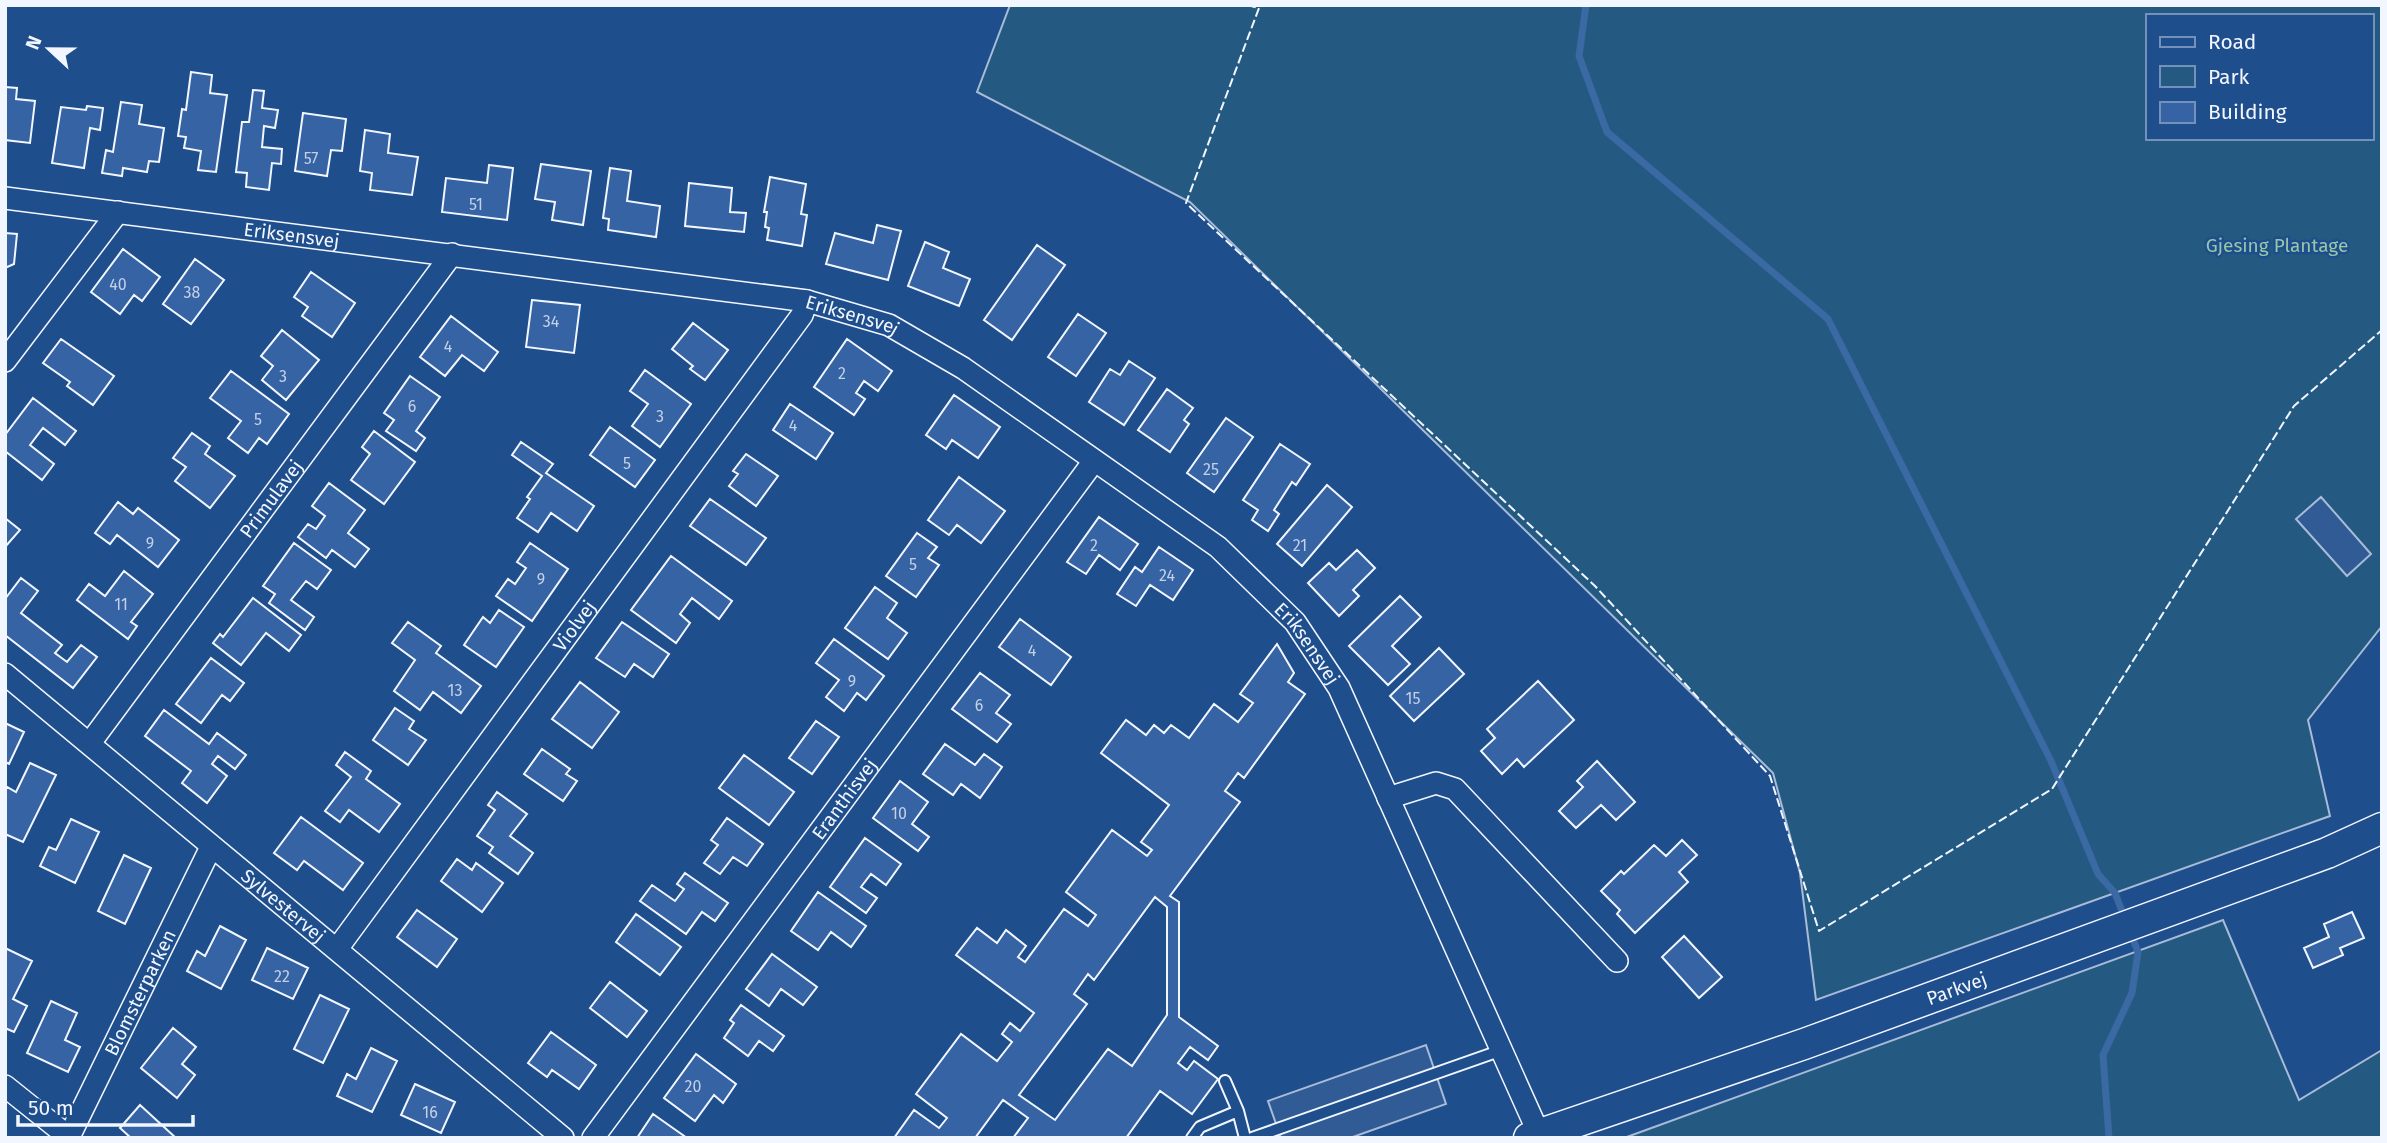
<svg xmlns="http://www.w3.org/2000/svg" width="2387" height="1143" font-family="'Fira Sans',sans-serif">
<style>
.green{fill:#245a82;stroke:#a8bbd7;stroke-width:2;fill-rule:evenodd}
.parking{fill:#305b95;stroke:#a8bbd7;stroke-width:2}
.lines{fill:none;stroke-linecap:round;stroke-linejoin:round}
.stream{stroke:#3b69a3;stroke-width:7}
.building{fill:#3563a3;stroke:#f2f6ff;stroke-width:2;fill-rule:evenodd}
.lane-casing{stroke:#f2f6ff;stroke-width:14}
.street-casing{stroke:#f2f6ff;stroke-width:24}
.secondary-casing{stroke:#f2f6ff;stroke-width:33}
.lane{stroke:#1f4e8c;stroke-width:10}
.street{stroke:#1f4e8c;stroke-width:21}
.secondary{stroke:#1f4e8c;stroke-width:30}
.fence{stroke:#f2f6ff;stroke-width:2;stroke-dasharray:9 3.5;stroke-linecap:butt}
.labels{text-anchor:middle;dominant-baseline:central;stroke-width:5;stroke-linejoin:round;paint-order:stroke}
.number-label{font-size:16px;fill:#c3d1e8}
.street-label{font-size:19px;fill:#f2f6ff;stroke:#1f4e8c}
.park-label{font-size:19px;fill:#97c8a6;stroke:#1f4e8c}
</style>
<rect width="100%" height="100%" fill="#1f4e8c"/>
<path class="green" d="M1010,5H2382V626L2308,720L2330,816L1816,1000L1800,873L1773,773L1190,202L977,92ZM2147,16H2371V138H2147Z
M2223,920L2299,1100L2382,1050V1138H1624Z"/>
<path class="parking" d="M2321,497L2371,554L2347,576L2296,519Z
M1426,1045L1446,1104L1350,1138H1281L1268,1101Z"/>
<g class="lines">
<path class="stream" d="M1586,5L1579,56L1607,132L1828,319L2051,761L2098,874L2115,893L2125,919
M2109,1138L2103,1055L2132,993L2138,952L2131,934"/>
</g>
<path class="building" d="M191,72L212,75L210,93L227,95L216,172L198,170L201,151L184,148L186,137L178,136L182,109L186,110Z
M5,87L17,88L16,99L35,101L30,143L5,140Z
M253,90L264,91L262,108L278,110L275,128L264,126L262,147L282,149L281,164L272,163L269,190L246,187L247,173L236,172L242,122H249Z
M121,102L142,105L139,124L164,128L159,162L149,161L147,172L123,168L122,176L102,173L106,150L113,152Z
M87,106L103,108L100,130L90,128L84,168L52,163L61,107L86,110Z
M303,113L346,119L342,151L331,150L327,176L295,171Z
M365,130L390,134L388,153L418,157L412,195L370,190L372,173L360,171Z
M541,164L591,171L583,225L552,220L555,202L535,199Z
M489,165L513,168L507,220L442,212L446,178L487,183Z
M610,168L631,171L627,201L660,206L656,237L608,230L609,219L603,218Z
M770,177L806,184L801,214L807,215L802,246L767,240L769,228L765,227L767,212H764Z
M689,183L732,188L730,212L746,213L744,232L685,226Z
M877,225L901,231L888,280L826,264L835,233L873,243Z
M5,233L17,234L14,264L5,268Z
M925,242L949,252L943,268L970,279L959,306L908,286Z
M1037,245L1065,265L1012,340L984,320Z
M123,249L160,277L142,301L134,295L120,314L91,292Z
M195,259L224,280L191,324L163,304Z
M311,272L355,303L332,337L302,316L308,307L294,297Z
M532,300L580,305L574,353L526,347Z
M1078,314L1106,333L1076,376L1048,357Z
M451,316L498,352L484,371L462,355L445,376L420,357Z
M693,323L728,350L705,380L690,369L693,366L672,349Z
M282,330L319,360L286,400L262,380L273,366L261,356Z
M61,339L114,376L93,405L67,386L70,382L43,363Z
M847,339L892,371L878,391L864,381L856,393L865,399L854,415L814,387Z
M1129,361L1155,378L1124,425L1089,402L1110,369L1120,375Z
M645,370L691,404L660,447L632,426L648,404L630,391Z
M231,371L289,414L267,444L259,438L248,453L228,438L241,421L210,398Z
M410,376L440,397L416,431L425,438L416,451L386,431L394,420L384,413Z
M1167,389L1193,408L1184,420L1189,424L1170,452L1138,430Z
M954,395L1000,427L978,458L952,440L946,449L926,435Z
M33,398L76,431L65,445L43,428L30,445L54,464L42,480L5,451V435Z
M790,404L833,433L816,459L773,430Z
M1226,418L1253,437L1214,492L1187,473Z
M610,427L655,460L635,487L590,455Z
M374,431L415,462L384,504L351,480L370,454L362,447Z
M192,433L210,446L205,454L235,476L210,508L175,481L186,467L173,458Z
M521,442L553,464L546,473L594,506L577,531L551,513L538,532L517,518L530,499L527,497L542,476L512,455Z
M1280,444L1310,464L1296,485L1292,482L1274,510L1279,514L1268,531L1252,520L1258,510L1243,500Z
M746,454L778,476L756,506L729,486L738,474L733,471Z
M959,477L1005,511L981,543L957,525L949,535L928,520Z
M329,483L365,510L348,533L369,549L355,567L332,550L326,558L298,537L308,524L316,529L325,516L312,506Z
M1327,485L1352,507L1302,566L1277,544Z
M710,499L766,538L746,565L690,526Z
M118,502L133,514L138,508L179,540L158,567L117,535L110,544L95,533Z
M1099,517L1138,544L1120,570L1099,555L1086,574L1067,562Z
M5,518L20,530L5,547Z
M917,533L937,547L928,558L939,565L916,597L886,576Z
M294,543L331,570L317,589L306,581L291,600L314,617L305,630L269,603L275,594L263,586Z
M530,543L568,569L532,621L496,596L508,579L515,584L526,568L517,562Z
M1159,547L1193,570L1173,600L1150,585L1136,606L1117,594L1135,567L1142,572Z
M1357,550L1375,568L1353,590L1359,596L1339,616L1308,583L1329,563L1336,570Z
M671,556L732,601L719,619L692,598L680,614L690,623L676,643L631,610Z
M124,571L153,594L131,622L137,626L128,639L77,600L89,584L105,596Z
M21,578L38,591L21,613L62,645L55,653L67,662L81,645L97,657L73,688L5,635V599Z
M875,587L897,603L887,618L907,633L888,659L845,628Z
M1400,596L1421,617L1392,646L1410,664L1388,685L1349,646Z
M253,598L301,635L289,651L266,633L241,665L213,643L220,634L223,637Z
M499,610L524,627L496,667L464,645L483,617L490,623Z
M1020,619L1071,657L1051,685L999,647Z
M408,622L441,646L436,653L481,686L461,713L433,692L420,710L394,691L415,660L392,643Z
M622,622L669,654L653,677L634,664L625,677L596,658Z
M834,639L884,676L866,700L857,693L844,711L826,697L839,680L816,663Z
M1277,644L1294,673L1288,682L1305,694L1244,778L1238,773L1225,791L1240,802L1170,896L1179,902V1017L1218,1046L1208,1060L1190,1047L1178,1063L1187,1070L1194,1061L1218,1079L1192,1114L1160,1091L1126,1138H1013L1028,1118L1003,1100L975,1138H894L914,1110L939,1128L947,1118L916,1094L961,1034L997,1061L1012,1042L1002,1034L1010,1023L1020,1031L1034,1013L956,955L977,928L997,943L1006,930L1026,946L1018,957L1025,962L1064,909L1088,926L1096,915L1066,892L1112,830L1147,856L1152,850L1141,842L1169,805L1101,753L1126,720L1146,735L1154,725L1164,733L1171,725L1189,738L1214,704L1238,722L1253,703L1240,694ZM1155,897L1167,907V1015L1132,1066L1108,1049L1055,1120L1019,1095L1087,1004L1074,994L1088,974L1094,980Z
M1439,648L1464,674L1414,721L1390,696Z
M211,658L244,683L230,701L222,695L201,723L176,704Z
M980,673L1010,695L996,713L1011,724L997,742L952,709Z
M1538,681L1574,720L1524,767L1517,759L1502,774L1481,751L1495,738L1487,729Z
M580,682L619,712L592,748L552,719Z
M395,708L414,721L409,729L426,740L408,765L373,740Z
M164,710L209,744L217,733L246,755L235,769L218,756L212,764L227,776L207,803L182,783L191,771L145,736Z
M816,721L839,737L812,774L789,758Z
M5,723L24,732L9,764L5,762Z
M945,744L975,765L984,754L1002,767L980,798L961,784L953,795L923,774Z
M542,749L570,769L566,774L577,781L563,801L524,774Z
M345,752L371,771L366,779L400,804L379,832L349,810L340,822L325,811L351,777L336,765Z
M744,755L794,792L769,825L719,788Z
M1597,761L1635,802L1616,820L1601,805L1576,828L1559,811L1583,787L1577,781Z
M30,763L56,775L23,842L5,834V791L7,787L16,792Z
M900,781L928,802L912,824L929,837L918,851L873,818Z
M497,792L527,814L510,836L533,853L518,874L489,853L493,847L477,836L495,810L488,805Z
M301,817L363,863L343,890L304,861L297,870L274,853Z
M727,818L763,844L747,866L733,857L720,874L704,863L718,845L711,840Z
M71,819L99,832L75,883L40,866L49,847L56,850Z
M865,838L901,864L886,885L871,874L861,887L877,898L866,913L830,887Z
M1682,840L1697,855L1679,872L1688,882L1635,933L1617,914L1620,910L1601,891L1621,871L1624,874L1654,845L1666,856Z
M124,855L151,868L125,924L98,911Z
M457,859L472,870L476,863L503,883L482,912L441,881Z
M685,873L728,903L715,921L702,912L686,934L640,901L652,885L675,901L684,889L677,884Z
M818,892L866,926L851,947L831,932L818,950L791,931Z
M417,910L457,939L437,967L397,937Z
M2352,912L2364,938L2340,948L2343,955L2313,968L2304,948L2329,937L2324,924Z
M636,914L681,947L660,975L616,942Z
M220,926L246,940L221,989L187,971L197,951L205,956Z
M1684,936L1722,977L1699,998L1662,957Z
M5,948L32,961L13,999L27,1006L14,1032L5,1028Z
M267,948L308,968L293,999L252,980Z
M772,954L817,987L803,1005L781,989L769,1006L746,989Z
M610,982L647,1011L627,1037L590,1008Z
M320,995L349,1009L323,1063L294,1049Z
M51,1001L77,1013L65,1040L80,1047L68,1072L27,1053Z
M741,1005L784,1036L773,1051L759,1041L748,1056L724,1038L734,1023L730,1020Z
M173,1028L196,1047L182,1064L195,1075L177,1098L141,1068Z
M551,1032L596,1065L579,1089L552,1070L547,1077L528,1063Z
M371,1048L397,1061L372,1112L337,1096L347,1074L356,1079Z
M696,1054L736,1084L723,1103L714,1095L695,1121L664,1098Z
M415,1084L455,1102L441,1133L401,1115Z
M140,1105L176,1138H131L120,1128Z
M653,1114L687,1138H637Z"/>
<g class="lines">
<g class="lane-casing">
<path id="lane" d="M1225,1081L1238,1111L1245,1138
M1192,1138L1200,1127L1238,1111
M1252,1138L1502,1050"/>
</g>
<g class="street-casing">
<g id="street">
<path id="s1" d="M5,198L807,301L889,325L963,368L1218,547L1295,622L1339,688L1539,1134"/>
<path d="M5,361L118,212"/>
<path id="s2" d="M5,674L563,1138"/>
<path id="s3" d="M90,743L452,254"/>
<path d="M1388,798L1436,783L1455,789L1617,961"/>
<path id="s4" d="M337,949L802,315L807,301"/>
<path d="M5,1086L70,1138"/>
<path id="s5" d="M69,1137L211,847"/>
<path id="s6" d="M593,1138L1094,461"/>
</g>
</g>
<g class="secondary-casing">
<g id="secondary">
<path id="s7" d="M1529,1138L1804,1044L2327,853L2382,828"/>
</g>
</g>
<use href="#lane" class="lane"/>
<use href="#street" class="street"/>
<use href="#secondary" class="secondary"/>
<path class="fence" d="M1247,5L1259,8L1186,203L1595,586L1770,776L1819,931L2052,789L2294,406L2382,330"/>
</g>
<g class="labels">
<g class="number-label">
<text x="311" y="158">57</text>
<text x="476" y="204">51</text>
<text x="118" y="284">40</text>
<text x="192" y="292">38</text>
<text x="551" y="321">34</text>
<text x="448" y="346">4</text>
<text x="842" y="373">2</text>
<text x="283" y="376">3</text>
<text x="412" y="406">6</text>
<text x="660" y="416">3</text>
<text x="258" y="419">5</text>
<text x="793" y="425">4</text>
<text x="627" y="463">5</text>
<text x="1211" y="469">25</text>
<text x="150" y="543">9</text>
<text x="1094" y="545">2</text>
<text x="1300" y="545">21</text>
<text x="913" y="564">5</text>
<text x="1167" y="575">24</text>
<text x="541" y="579">9</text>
<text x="121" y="604">11</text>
<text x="1032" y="650">4</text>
<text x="852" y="681">9</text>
<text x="455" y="690">13</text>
<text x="1413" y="698">15</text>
<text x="979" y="705">6</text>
<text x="899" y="813">10</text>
<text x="282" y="976">22</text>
<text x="693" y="1086">20</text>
<text x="430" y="1112">16</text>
</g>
<g class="street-label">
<text stroke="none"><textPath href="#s1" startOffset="289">Eriksensvej</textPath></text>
<text stroke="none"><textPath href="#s1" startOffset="856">Eriksensvej</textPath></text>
<text stroke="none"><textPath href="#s3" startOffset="304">Primulavej</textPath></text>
<text stroke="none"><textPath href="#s4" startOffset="401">Violvej</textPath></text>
<text stroke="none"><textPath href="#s1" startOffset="1423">Eriksensvej</textPath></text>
<text stroke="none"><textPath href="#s6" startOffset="422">Eranthisvej</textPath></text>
<text stroke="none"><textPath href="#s2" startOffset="362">Sylvestervej</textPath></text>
<text stroke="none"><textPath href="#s7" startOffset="453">Parkvej</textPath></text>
<text stroke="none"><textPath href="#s5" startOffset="161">Blomsterparken</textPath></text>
</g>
<g class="park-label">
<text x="2277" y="245">Gjesing Plantage</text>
</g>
</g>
<rect width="2387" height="1143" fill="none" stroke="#f2f6ff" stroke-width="14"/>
<rect x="2146" y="14" width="228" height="126" fill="#1f4e8c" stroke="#7391ba" stroke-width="2"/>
<rect x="2160" y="37" width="35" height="10" fill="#1f4e8c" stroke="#7391ba" stroke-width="2"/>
<text x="2208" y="49" font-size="21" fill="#f2f6ff">Road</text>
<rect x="2160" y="66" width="35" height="21" fill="#245a82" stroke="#7391ba" stroke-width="2"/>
<text x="2208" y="84" font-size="21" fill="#f2f6ff">Park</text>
<rect x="2160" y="102" width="35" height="21" fill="#3563a3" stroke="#7391ba" stroke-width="2"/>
<text x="2208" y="119" font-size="21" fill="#f2f6ff">Building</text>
<g transform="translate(49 49) rotate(292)" stroke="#1f4e8c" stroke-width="5" paint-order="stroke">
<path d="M0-5L12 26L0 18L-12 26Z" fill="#f2f6ff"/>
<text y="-10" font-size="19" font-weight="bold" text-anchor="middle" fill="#f2f6ff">N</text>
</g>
<path d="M18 1115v10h175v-10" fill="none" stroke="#f2f6ff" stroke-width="3.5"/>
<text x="28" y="1115" font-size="21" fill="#f2f6ff" stroke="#1f4e8c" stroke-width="5" paint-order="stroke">50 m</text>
</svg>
